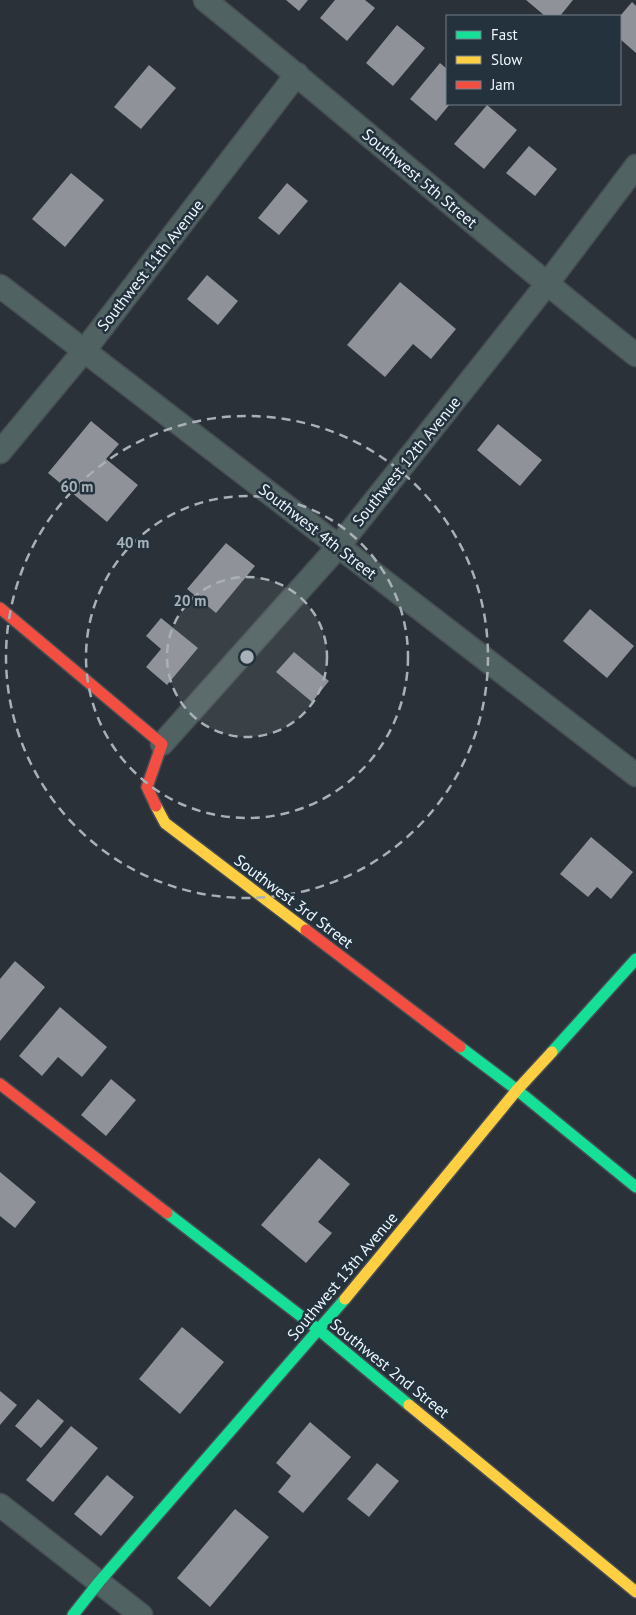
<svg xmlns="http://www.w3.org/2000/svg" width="636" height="1615" font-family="'PT Sans',sans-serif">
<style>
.building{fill:#8f9299}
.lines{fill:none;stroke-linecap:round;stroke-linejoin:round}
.street-casing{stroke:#464d53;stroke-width:25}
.fast-casing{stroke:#464d53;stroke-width:14}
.slow-casing{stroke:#464d53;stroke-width:14}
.jam-casing{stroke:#464d53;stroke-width:14}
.street{stroke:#516262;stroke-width:22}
.fast{stroke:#16e098;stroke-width:11}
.slow{stroke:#ffcf43;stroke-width:11}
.jam{stroke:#f24e42;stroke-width:11}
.ring{fill:none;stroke:#a9b1b8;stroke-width:2.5;stroke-dasharray:9 6}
.labels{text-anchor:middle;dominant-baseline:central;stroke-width:5;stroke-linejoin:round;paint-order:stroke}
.street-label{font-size:16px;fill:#edf6fd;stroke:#24323e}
.centre{fill:#a9b1b8;stroke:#24323e;stroke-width:2.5}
.ring-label{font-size:15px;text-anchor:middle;font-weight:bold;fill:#a9b1b8;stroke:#24323e;stroke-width:5;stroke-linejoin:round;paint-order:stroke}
</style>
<rect width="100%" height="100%" fill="#2a3138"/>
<path class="building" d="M286,0H308L299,11Z
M335,0H365L375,8L347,41L320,18Z
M526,0H573L560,16H545Z
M632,2L636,6V53L620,39V16Z
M397,25L425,48L393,86L366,63Z
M440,63L447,69V104H450L436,121L410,99Z
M149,65L176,88L141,129L114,107Z
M487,105L517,130L484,169L454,144Z
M529,146L557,169L535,196L506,173Z
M71,173L104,200L65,247L32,219Z
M287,183L308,201L279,235L258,218Z
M207,275L238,301L218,325L187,299Z
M400,282L456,329L431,359L413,344L385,377L347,345Z
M91,421L119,444L106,459L138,485L107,522L48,473Z
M498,424L542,460L520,486L477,450Z
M226,543L255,566L216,613L187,589Z
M590,609L634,646L607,678L563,641Z
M161,618L198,648L167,685L146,667L161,649L146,636Z
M294,652L329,681L312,702L276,672Z
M591,837L633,872L611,899L597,887L588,897L560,874Z
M15,961L45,987L0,1041V979Z
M60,1007L107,1047L82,1077L58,1057L42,1076L19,1056Z
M111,1079L136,1100L106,1136L81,1115Z
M319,1158L350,1184L318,1222L332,1233L306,1263L261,1225Z
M0,1172L36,1202L15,1228L0,1216Z
M182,1327L224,1362L180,1414L139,1379Z
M0,1391L17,1405L0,1425Z
M38,1399L64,1421L41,1448L15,1426Z
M310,1422L351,1457L303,1513L278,1492L291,1476L276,1463Z
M71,1426L98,1448L53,1502L26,1480Z
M377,1463L399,1481L369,1517L347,1499Z
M107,1475L134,1497L101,1536L74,1514Z
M235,1509L269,1537L210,1607L177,1578Z"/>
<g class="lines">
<g class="street-casing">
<path id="street" d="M205,0C350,117 490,240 636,355
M0,286L636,775
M0,452L84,351L297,74
M162,744L338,547L547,284L636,166
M0,1505L141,1615"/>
</g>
<g class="fast-casing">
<path id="fast" d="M460,1047L517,1090L636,1187
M552,1052L636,959
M167,1213L319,1330L409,1405
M73,1615L99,1582L345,1299"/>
</g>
<g class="slow-casing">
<path id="slow" d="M156,806L165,823L306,930
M345,1299L517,1090L552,1052
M409,1405L636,1592"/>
</g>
<g class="jam-casing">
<path id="jam" d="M0,608L162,744L147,787L156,806
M306,930L460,1047
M0,1084L167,1213"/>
</g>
<use href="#street" class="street"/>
<use href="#fast" class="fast"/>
<use href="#slow" class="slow"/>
<use href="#jam" class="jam"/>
</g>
<circle cx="247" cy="657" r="80" fill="#a9b1b8" fill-opacity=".12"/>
<g class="ring">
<circle cx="247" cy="657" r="80"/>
<circle cx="247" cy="657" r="161"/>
<circle cx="247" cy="657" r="241"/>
</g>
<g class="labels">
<g class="street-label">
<text transform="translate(420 178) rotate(40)">Southwest 5th Street</text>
<text transform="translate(150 265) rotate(-52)">Southwest 11th Avenue</text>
<text transform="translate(406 461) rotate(-51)">Southwest 12th Avenue</text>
<text transform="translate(318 531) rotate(38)">Southwest 4th Street</text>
<text transform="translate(294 901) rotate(37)">Southwest 3rd Street</text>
<text transform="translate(342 1276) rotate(-50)">Southwest 13th Avenue</text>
<text transform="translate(390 1368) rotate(39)">Southwest 2nd Street</text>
</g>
</g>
<circle cx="247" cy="657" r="8" class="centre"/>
<g class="ring-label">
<text x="77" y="492">60 m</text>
<text x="133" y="548">40 m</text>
<text x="190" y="606">20 m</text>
</g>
<rect x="446" y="15" width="175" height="90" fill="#24323e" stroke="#74808a"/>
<rect x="456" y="31" width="25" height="8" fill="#16e098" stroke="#74808a"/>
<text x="491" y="40" font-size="15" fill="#edf6fd">Fast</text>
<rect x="456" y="56" width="25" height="8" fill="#ffcf43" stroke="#74808a"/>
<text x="491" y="65" font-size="15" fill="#edf6fd">Slow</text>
<rect x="456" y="81" width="25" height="8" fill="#f24e42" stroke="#74808a"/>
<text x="491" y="90" font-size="15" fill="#edf6fd">Jam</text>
</svg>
